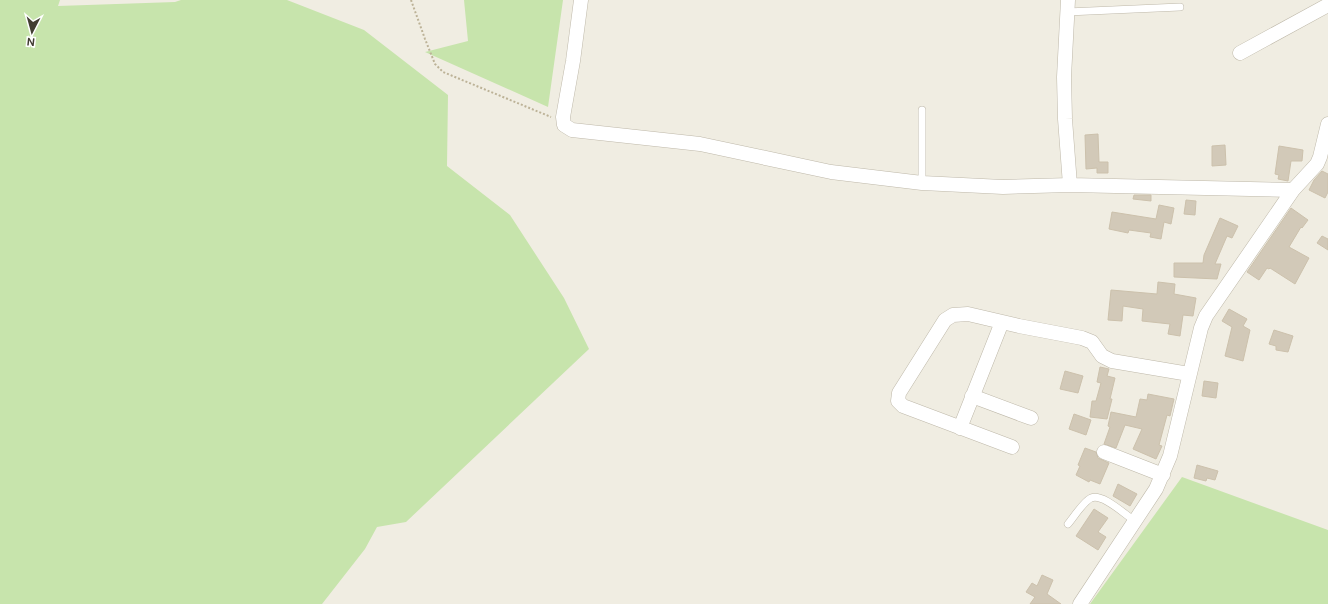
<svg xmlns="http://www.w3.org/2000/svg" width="1328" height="604" font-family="'DM Sans',sans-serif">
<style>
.green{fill:#c7e4ac}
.building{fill:#d2c9b8;stroke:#ccc1ac}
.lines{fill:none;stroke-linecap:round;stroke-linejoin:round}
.service-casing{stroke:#beb8a9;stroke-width:8}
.minor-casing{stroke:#beb8a9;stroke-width:15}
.path{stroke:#bcb297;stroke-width:2;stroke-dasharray:2 2;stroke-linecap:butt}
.service{stroke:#fff;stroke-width:7}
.minor{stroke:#fff;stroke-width:14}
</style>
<rect width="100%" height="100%" fill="#f0ede2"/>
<path class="green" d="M0,0H60L58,6L175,2L181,0H287L364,30L448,95L447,166L510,215L564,298L589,349L406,522L377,527L365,549L322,604H0Z
M464,0H563L548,107L425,52L468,41Z
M1182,477L1328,530V604H1090Z"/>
<path class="building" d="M1098,134L1099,162H1108V173H1097V168L1086,169L1085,135Z
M1225,145L1226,165L1212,166V146Z
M1279,146L1303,150L1302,161H1291L1288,181L1278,179L1279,175L1275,174Z
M1322,171L1328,174V192L1325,198L1309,190L1314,180Z
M1134,195H1151V201L1133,199Z
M1186,200L1196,201L1195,215L1184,214Z
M1159,205L1174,208L1171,224L1164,222L1161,239L1150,237L1151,233L1129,230L1128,233L1109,229L1112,212L1156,219Z
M1291,208L1308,220L1302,228L1301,227L1289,247L1309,258L1295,284L1270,268L1269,269L1267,268L1259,280L1247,272Z
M1220,218L1238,226L1232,238L1227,236L1215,264H1221L1217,279L1174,277V263H1203L1204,255Z
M1322,236L1328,239V250L1317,243Z
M1158,282L1175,284L1174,294L1196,298L1193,316L1183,315L1180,336L1168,334L1170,324L1142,321L1143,309L1123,306L1122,321L1108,320L1111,290L1157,294Z
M1229,309L1247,319L1243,326L1250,330L1243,361L1225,356L1232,327L1222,321Z
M1274,330L1293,336L1288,352L1276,350V346L1269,344Z
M1100,367L1109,369L1107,376L1115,378L1110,399H1112L1107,419L1090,417L1092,401H1096L1101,383L1097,382Z
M1065,371L1083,376L1078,393L1060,389Z
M1204,381L1218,383L1216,398L1202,396Z
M1148,394L1174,399L1170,416L1167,415L1159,445L1162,446L1156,459L1133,449L1142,429L1125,425L1116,448L1104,444L1110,427L1108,426L1111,412L1136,417L1140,399L1147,400Z
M1074,414L1091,420L1086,435L1069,429Z
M1085,448L1096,452L1098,458L1109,463L1100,484L1090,480L1089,482L1076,475L1080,466L1078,465Z
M1197,465L1218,471L1215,480L1207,478L1206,481L1194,478Z
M1118,484L1137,494L1130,506L1113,496Z
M1094,509L1108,518L1098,532L1106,537L1098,550L1076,536Z
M1042,575L1053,580L1047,594L1061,604H1030L1035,597L1026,592L1032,583L1037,586Z"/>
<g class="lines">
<g class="service-casing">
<path id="service" d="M1067,12L1180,7
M922,183V110
M1068,524C1074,517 1083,502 1091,498C1103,493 1125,515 1135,521"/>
</g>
<g class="minor-casing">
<path id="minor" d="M581,0L573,61L563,117L564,125L572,130L700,144L831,172L922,183L1003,187L1070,185L1293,190
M1068,0L1064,77L1065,119L1070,185
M1240,53L1328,5
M972,396L1031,418
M960,428L1002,322
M1012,447L903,406L898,401L899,393L945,320L953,315L968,314L1019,326L1082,338L1092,342L1102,356L1112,361L1189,374
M1104,452L1163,475
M1080,604L1156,489L1170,456L1201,328L1206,316L1293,190L1317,164L1320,157L1328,124"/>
</g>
<path class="path" d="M411,0L425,39L435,64L443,72L551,117"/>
<use href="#service" class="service"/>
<use href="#minor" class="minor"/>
</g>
<g transform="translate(32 32) rotate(186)" stroke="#ffffff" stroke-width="3" paint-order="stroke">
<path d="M0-3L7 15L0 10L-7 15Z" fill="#423d33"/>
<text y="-6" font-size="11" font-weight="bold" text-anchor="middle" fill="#423d33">N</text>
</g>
</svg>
